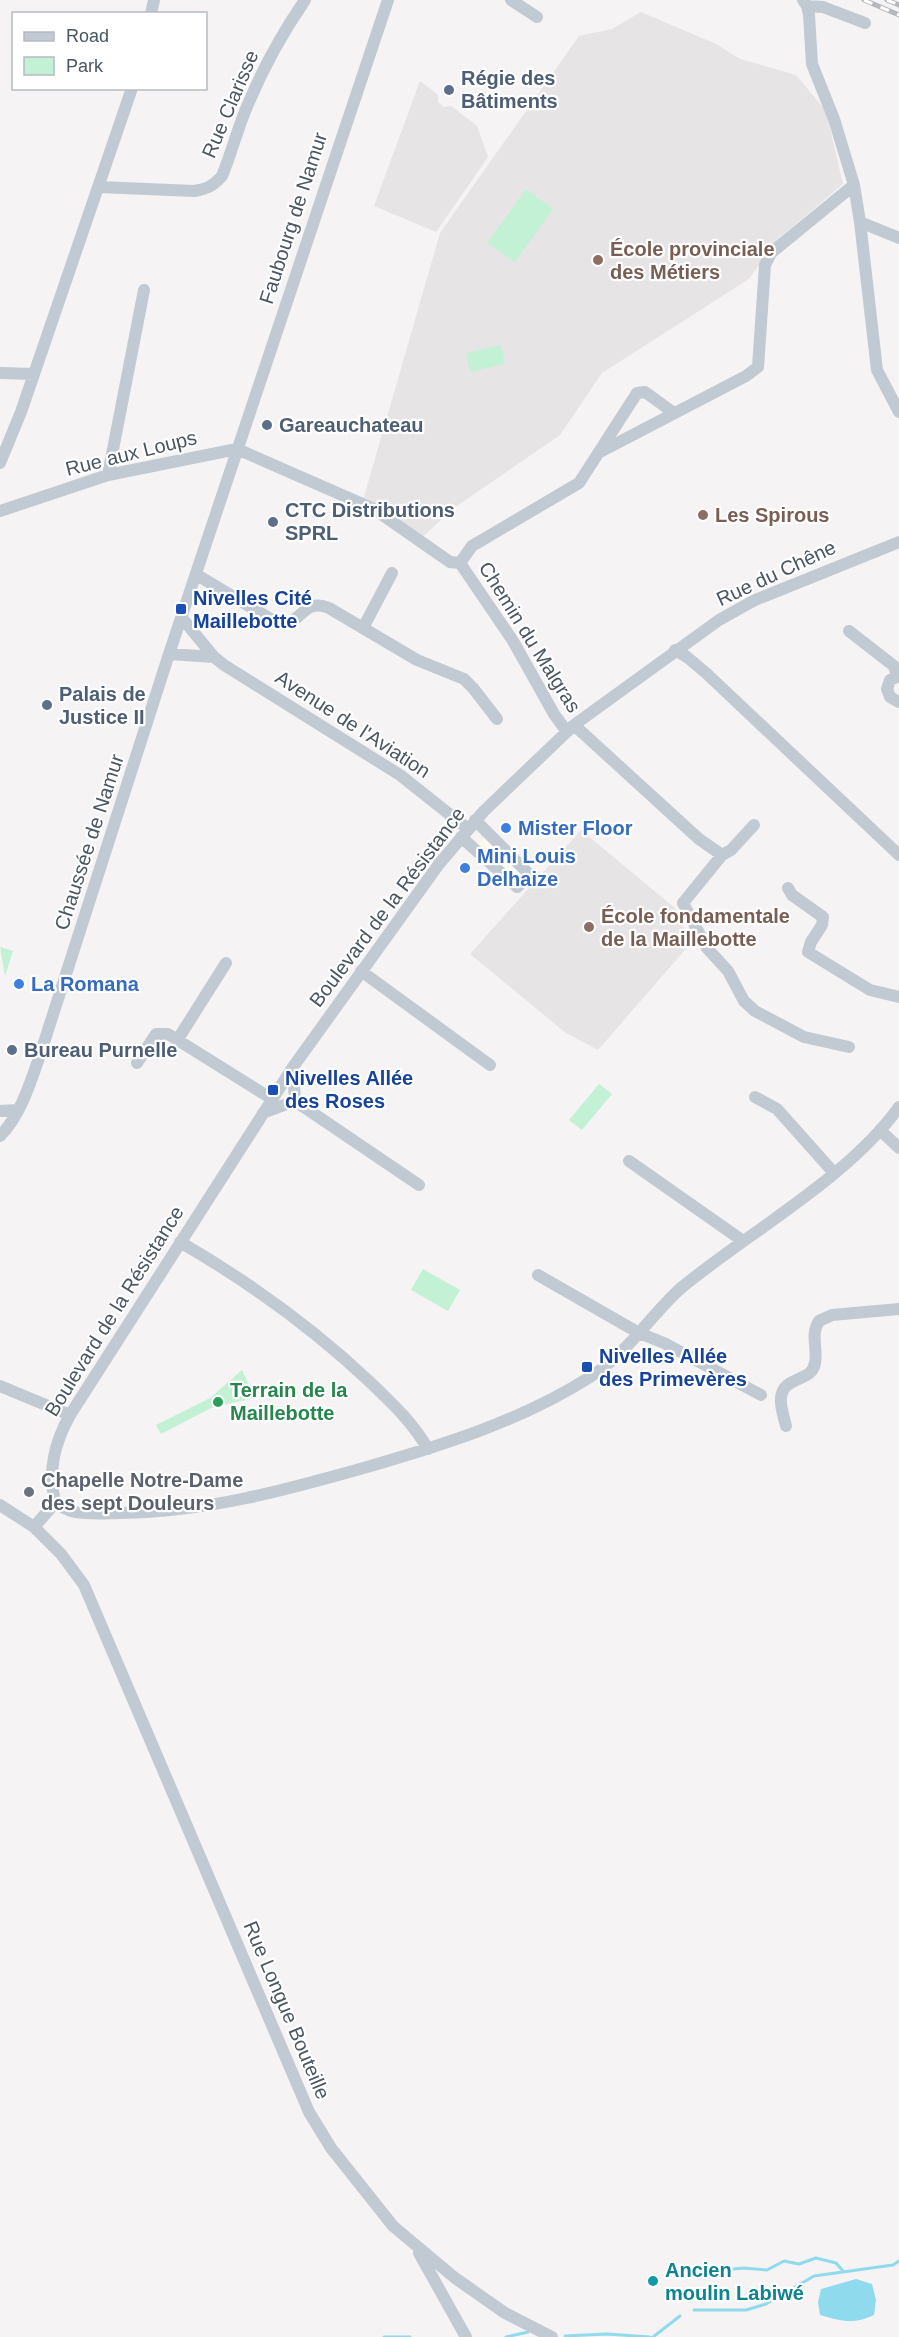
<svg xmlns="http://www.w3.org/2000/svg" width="899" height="2337" font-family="Arial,sans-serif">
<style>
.commercial{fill:#fdf9ef}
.education{fill:#e6e4e5}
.green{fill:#c3f1d5}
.water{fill:#90daee}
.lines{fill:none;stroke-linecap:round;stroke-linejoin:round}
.stream{stroke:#90daee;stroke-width:3}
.minor{stroke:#c1cad2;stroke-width:12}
.rail-casing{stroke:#b5b8bd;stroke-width:5}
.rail{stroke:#fff;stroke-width:3;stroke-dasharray:9;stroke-linecap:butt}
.service-dot{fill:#5c6f8a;stroke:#fff;stroke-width:2}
.education-dot{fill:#8d6e63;stroke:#fff;stroke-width:2}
.transit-dot{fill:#1a4fb4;stroke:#fff;stroke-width:2}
.shop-dot{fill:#3f7fe0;stroke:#fff;stroke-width:2}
.leisure-dot{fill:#2e9e5b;stroke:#fff;stroke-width:2}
.worship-dot{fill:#6b7280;stroke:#fff;stroke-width:2}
.culture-dot{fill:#0f9aa8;stroke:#fff;stroke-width:2}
.labels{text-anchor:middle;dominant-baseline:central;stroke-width:4.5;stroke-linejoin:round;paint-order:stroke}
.service-label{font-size:20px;font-weight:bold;fill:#4e5e75;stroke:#fff;text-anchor:start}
.street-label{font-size:20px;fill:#4a5661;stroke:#fff}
.education-label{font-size:20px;font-weight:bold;fill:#785e54;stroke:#fff;text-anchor:start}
.transit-label{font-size:20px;font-weight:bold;fill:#164399;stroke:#fff;text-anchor:start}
.shop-label{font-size:20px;font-weight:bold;fill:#366cbe;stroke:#fff;text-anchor:start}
.leisure-label{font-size:20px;font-weight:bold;fill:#27864d;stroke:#fff;text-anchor:start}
.worship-label{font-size:20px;font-weight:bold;fill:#5b616d;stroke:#fff;text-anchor:start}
.culture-label{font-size:20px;font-weight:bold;fill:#0d838f;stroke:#fff;text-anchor:start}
</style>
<rect width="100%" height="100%" fill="#f5f3f3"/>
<path class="commercial" d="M484,837L523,874L516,881L478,844Z"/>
<path class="education" d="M641,12L716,44L740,59L796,75L826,111L843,184L777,240L749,279L602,373L560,435L457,506L421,538L364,497L440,233L579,36L612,29Z
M420,81L438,95V102L444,107L451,106L477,126L488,157L436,232L374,206Z
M581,830L676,909L690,944L598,1050L566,1033L470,954Z"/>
<path class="green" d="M526,189L553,209L515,262L487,243Z
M501,345L505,364L470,372L466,353Z
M0,947L13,951L5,976Z
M599,1084L612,1094L582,1130L569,1120Z
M423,1269L460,1290L448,1311L411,1290Z
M242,1370L255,1398L213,1407L161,1434L156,1425L210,1398Z"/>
<path class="water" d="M856,2279L872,2284L876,2300L874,2315C853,2325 841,2321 820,2315L818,2302L821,2289Z"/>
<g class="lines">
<path class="stream" d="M701,2272L744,2268L767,2270L784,2261L799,2264L816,2258L836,2263L843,2271
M694,2310H746L766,2304L814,2276L893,2265L899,2261
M565,2336L607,2334L650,2337
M384,2337H410
M506,2337L528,2332
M653,2337L680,2316"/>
<path class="minor" d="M511,0L537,17
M803,0L807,6L809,15L812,64L834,119L854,185L860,222L877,370L899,412
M807,6L823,7L865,23
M151,14L154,0
M99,187L194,191C207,189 213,186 222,176C232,152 238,126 249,102C264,66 283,32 305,0
M860,222L899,238
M0,373L33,374
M237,449L374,509L450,562L460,563L513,641L554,714L567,732
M600,452L746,376L758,367L765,265L771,253L854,185
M0,463L21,412L132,88
M108,475L144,290
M0,511L108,475L237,449
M460,563L472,546L579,483L637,393L645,392L674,413
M197,575L279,624C302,625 303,597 329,608L417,660L464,679L473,688L497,719
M182,618L214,657L224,665L400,775L468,829
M363,628L392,573
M849,631L894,666L897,676
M675,650L687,657L706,673L899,855
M169,654L214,657
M899,676L890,680L887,689L890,697L899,702
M574,725L699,839L722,855L731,850L754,825
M461,837L517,887L530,875L475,820
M722,855L683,903L707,948L728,971L744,1001L755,1011L804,1037L849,1047
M788,888L792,895L823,917L822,925L811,942L808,952L870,990L899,997
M361,971L490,1065
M178,1039L226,963
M137,1063L156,1034H168L272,1099
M755,1097L777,1109L834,1173
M295,1101L419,1185
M0,1111L17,1110
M263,1113L295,1101L293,1067
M880,1130L899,1148
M0,1136C20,1116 30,1084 39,1058L169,654L388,0
M629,1161L743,1241
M180,1242C249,1282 313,1328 371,1383C393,1404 413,1423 428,1449
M538,1275L639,1333L664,1343L761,1395
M0,1386L70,1415
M786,1426C784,1417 780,1407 781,1398C783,1375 812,1383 815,1363C818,1348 810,1335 819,1321L832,1315L899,1309
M55,1503C48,1470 54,1444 70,1415L293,1067L439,864L484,811L574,725L719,620L755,600L899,542
M55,1503C60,1506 66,1509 71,1511C86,1515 106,1513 121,1513C206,1512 286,1490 367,1467C443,1445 523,1420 590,1377C627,1354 649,1317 681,1288C749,1232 847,1179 899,1107
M0,1505L34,1527L61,1554L84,1585L309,2112L331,2148L393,2226L455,2278L505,2313L552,2337
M34,1527L55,1503
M419,2253L466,2337"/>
<g class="rail-casing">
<path id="rail" d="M864,0L899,15
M887,0L899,5"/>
</g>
<use href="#rail" class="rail"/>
</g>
<g class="service-dot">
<circle cx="449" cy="90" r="6"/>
<circle cx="267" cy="425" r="6"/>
<circle cx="273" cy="522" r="6"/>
<circle cx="47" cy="705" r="6"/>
<circle cx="12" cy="1050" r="6"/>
</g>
<g class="education-dot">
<circle cx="598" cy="260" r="6"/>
<circle cx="703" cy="515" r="6"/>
<circle cx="589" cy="927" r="6"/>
</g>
<g class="transit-dot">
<rect x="175" y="603" width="12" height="12" rx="3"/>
<rect x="267" y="1084" width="12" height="12" rx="3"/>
<rect x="581" y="1361" width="12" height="12" rx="3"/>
</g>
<g class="shop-dot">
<circle cx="506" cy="828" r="6"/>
<circle cx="465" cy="868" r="6"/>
<circle cx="19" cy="984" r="6"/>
</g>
<circle class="leisure-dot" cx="218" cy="1402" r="6"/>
<circle class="worship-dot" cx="29" cy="1492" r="6"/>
<circle class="culture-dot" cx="653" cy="2281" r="6"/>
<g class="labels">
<g class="service-label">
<text x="461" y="78">Régie des<tspan x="461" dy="23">Bâtiments</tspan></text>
<text x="279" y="425">Gareauchateau</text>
<text x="285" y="510">CTC Distributions<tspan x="285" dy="23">SPRL</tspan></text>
<text x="59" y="694">Palais de<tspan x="59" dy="23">Justice II</tspan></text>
<text x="24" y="1050">Bureau Purnelle</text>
</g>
<g class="street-label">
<text transform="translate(230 104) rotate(-67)">Rue Clarisse</text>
<text transform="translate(293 218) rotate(-72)">Faubourg de Namur</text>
<text transform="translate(131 453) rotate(-14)">Rue aux Loups</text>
<text transform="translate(776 573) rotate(-25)">Rue du Chêne</text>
<text transform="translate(530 637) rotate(58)">Chemin du Malgras</text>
<text transform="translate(353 724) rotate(33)">Avenue de l'Aviation</text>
<text transform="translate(89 842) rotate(-72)">Chaussée de Namur</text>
<text transform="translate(387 907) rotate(-53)">Boulevard de la Résistance</text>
<text transform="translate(114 1311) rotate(-58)">Boulevard de la Résistance</text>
<text transform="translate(287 2010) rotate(67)">Rue Longue Bouteille</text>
</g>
<g class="education-label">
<text x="610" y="249">École provinciale<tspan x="610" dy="23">des Métiers</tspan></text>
<text x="715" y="515">Les Spirous</text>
<text x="601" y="916">École fondamentale<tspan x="601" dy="23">de la Maillebotte</tspan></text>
</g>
<g class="transit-label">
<text x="193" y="598">Nivelles Cité<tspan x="193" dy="23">Maillebotte</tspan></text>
<text x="285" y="1078">Nivelles Allée<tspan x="285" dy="23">des Roses</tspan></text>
<text x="599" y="1356">Nivelles Allée<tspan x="599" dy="23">des Primevères</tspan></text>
</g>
<g class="shop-label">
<text x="518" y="828">Mister Floor</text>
<text x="477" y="856">Mini Louis<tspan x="477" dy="23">Delhaize</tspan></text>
<text x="31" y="984">La Romana</text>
</g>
<g class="leisure-label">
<text x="230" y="1390">Terrain de la<tspan x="230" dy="23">Maillebotte</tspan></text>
</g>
<g class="worship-label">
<text x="41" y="1480">Chapelle Notre-Dame<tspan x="41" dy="23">des sept Douleurs</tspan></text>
</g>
<g class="culture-label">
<text x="665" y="2270">Ancien<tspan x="665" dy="23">moulin Labiwé</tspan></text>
</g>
</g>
<rect x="12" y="12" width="195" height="78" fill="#ffffff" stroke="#b7bbc0" stroke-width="1.5"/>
<rect x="24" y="32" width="30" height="9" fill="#c1cad2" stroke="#b7bbc0" stroke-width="1.5"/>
<text x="66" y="42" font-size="18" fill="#4a5661">Road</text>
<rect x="24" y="57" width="30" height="18" fill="#c3f1d5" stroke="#b7bbc0" stroke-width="1.5"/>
<text x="66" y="72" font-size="18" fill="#4a5661">Park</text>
</svg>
